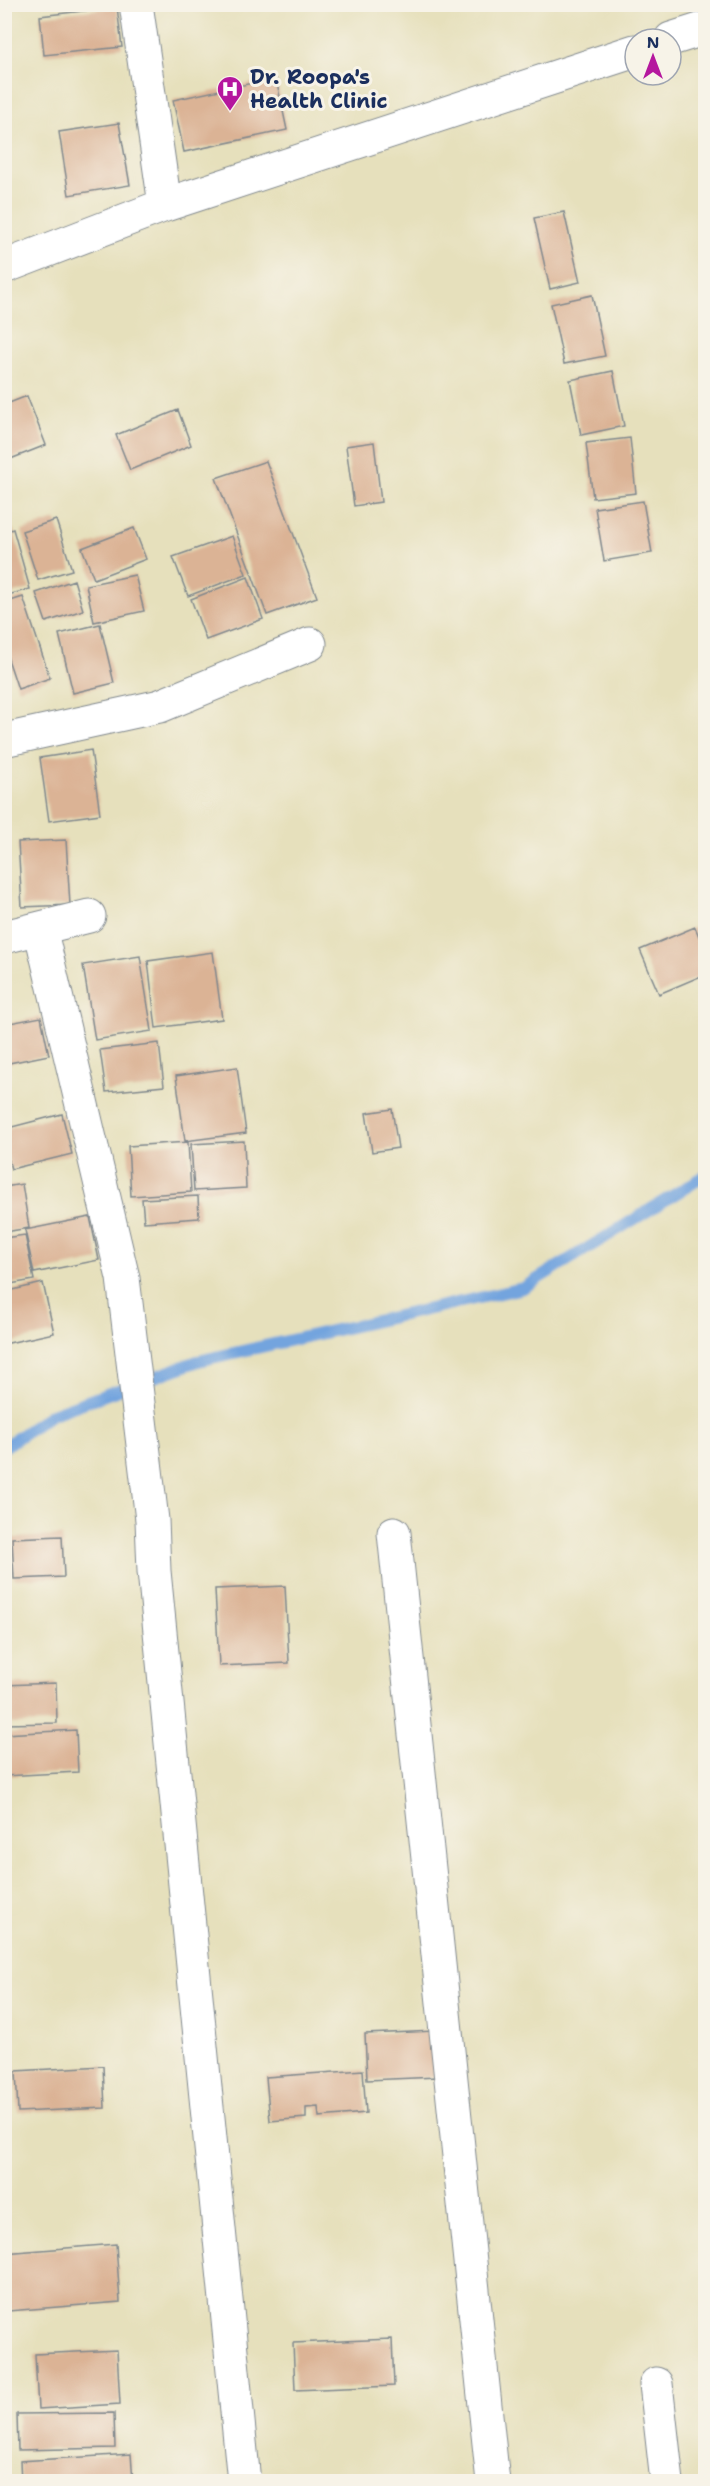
<svg xmlns="http://www.w3.org/2000/svg" width="710" height="2486" font-family="'Shantell Sans',sans-serif">
<style>
.lines{fill:none;stroke-linecap:round;stroke-linejoin:round}
.stream{stroke:#73a4de;stroke-width:12}
.building{fill:#dbb395}
.street-casing{stroke:#80888d;stroke-width:35}
.street{stroke:#fff;stroke-width:33}
.labels{text-anchor:middle;dominant-baseline:central;stroke-width:6;stroke-linejoin:round;paint-order:stroke}
.poi-label{font-size:21px;font-weight:bold;fill:#1b2f5e;stroke:#f7f3e8;text-anchor:start}
</style>
<rect width="100%" height="100%" fill="#f7f3e8"/>
<filter id="ink" filterUnits="userSpaceOnUse"><feTurbulence type="fractalNoise" baseFrequency=".0167" numOctaves="2"/><feDisplacementMap in="SourceGraphic" scale="12" xChannelSelector="R" yChannelSelector="G"/><feConvolveMatrix kernelMatrix="1 2 1 2 8 2 1 2 1" color-interpolation-filters="sRGB"/></filter>
<filter id="wash" filterUnits="userSpaceOnUse"><feTurbulence type="fractalNoise" baseFrequency=".008" numOctaves="4" result="noise"/><feDisplacementMap in="SourceGraphic" scale="24" xChannelSelector="R" yChannelSelector="G"/><feGaussianBlur stdDeviation="1.35" result="paint"/><feColorMatrix in="noise" values="0 0 0 0 0 0 0 0 0 0 0 0 0 0 0 0 0 1.4 0 .05"/><feComposite in="paint" operator="in"/></filter>
<g filter="url(#wash)">
<rect width="100%" height="100%" fill="#e6e0bc"/>
<g class="lines">
<path class="stream" d="M4,1447L52,1414L198,1361L523,1288L706,1175"/>
</g>
<g id="blocks">
<path class="building" d="M117,7L122,47L44,55L40,16Z
M276,78L287,130L184,152L173,100Z
M119,123L130,185L69,195L59,132Z
M564,212L580,282L550,289L534,218Z
M592,295L605,356L564,364L551,304Z
M613,371L624,426L581,435L570,380Z
M27,396L46,445L8,460L4,453V405Z
M178,410L191,445L130,470L116,435Z
M630,438L636,493L593,498L586,443Z
M374,442L381,502L354,506L346,446Z
M266,461L317,597L267,615L216,478Z
M643,501L652,553L604,561L595,508Z
M56,520L72,570L38,580L22,531Z
M134,528L146,559L94,579L82,548Z
M13,529L30,589L4,596V532Z
M232,536L246,574L188,596L173,557Z
M135,575L144,611L94,622L86,585Z
M248,577L263,619L206,640L191,599Z
M74,580L83,610L46,622L36,593Z
M23,597L50,678L18,689L4,647V603Z
M100,624L114,683L73,693L59,634Z
M91,750L100,814L49,821L40,758Z
M66,840L70,905L22,907L18,842Z
M695,927L706,953V974L659,994L640,950Z
M213,952L222,1019L156,1028L148,961Z
M140,956L152,1031L95,1040L83,965Z
M41,1017L49,1055L4,1064V1024Z
M159,1043L164,1086L106,1092L100,1050Z
M237,1067L246,1133L185,1141L176,1076Z
M392,1109L398,1148L372,1152L366,1113Z
M62,1114L72,1154L11,1169L4,1144V1129Z
M244,1141L246,1188L194,1191L191,1144Z
M188,1142L191,1192L131,1196L128,1146Z
M22,1184L29,1228L5,1232V1187Z
M198,1196L199,1218L144,1222L142,1199Z
M90,1217L99,1260L34,1273L25,1230Z
M25,1235L34,1280L4,1285V1238Z
M43,1283L54,1333L4,1344V1292Z
M62,1536L64,1577L14,1579L12,1538Z
M4,1540H7L8,1581H4Z
M285,1586L289,1663L219,1666L215,1589Z
M56,1683L57,1723L4,1724V1685Z
M76,1730L78,1772L4,1776V1734Z
M436,2031L438,2077L367,2080L365,2034Z
M103,2066L105,2108L18,2112L16,2071Z
M363,2070L366,2113L319,2117L318,2107L306,2108V2118L270,2121L266,2077Z
M116,2244L120,2302L8,2311L4,2253Z
M392,2339L394,2386L295,2390L293,2343Z
M117,2350L120,2404L38,2409L35,2354Z
M114,2413L115,2448L18,2450L17,2414Z
M131,2454L133,2482H21L20,2461Z"/>
</g>
</g>
<g filter="url(#ink)">
<use href="#blocks" fill-opacity="0" stroke="#80888d" stroke-width="1.5"/>
<g class="lines">
<g class="street-casing">
<path id="street" d="M136,4L165,205
M671,39L706,28
M4,267L165,205L635,51
M4,740L160,706L310,644
M40,928L123,1278L152,1520L154,1571L244,2482
M4,937L89,916
M394,1533L493,2482
M656,2384L667,2482"/>
</g>
<use href="#street" class="street"/>
</g>
</g>
<defs>
<g id="hospital-pin" transform="scale(1.35)"><path d="M0 17L-7.5 6A9.5 9.5 0 1 1 7.5 6Z" fill="#b5179e" stroke="#f7f3e8"/><path d="M-5-5h3v3.5h4V-5h3V5h-3V1.5h-4V5h-3Z" fill="#fff"/></g>
</defs>
<g fill-rule="evenodd">
<use href="#hospital-pin" x="230" y="89"/>
</g>
<g class="labels">
<g class="poi-label">
<text x="250" y="77">Dr. Roopa's<tspan x="250" dy="24">Health Clinic</tspan></text>
</g>
</g>
<rect width="710" height="2486" fill="none" stroke="#f7f3e8" stroke-width="24"/>
<g transform="translate(653 57)"><circle r="28" fill="#f7f3e8" stroke="#9fa5b1" stroke-width="1.5"/>
<path d="M0-4.5L10 22L0 15L-10 22Z" fill="#b5179e"/>
<text y="-9" font-size="16" font-weight="bold" text-anchor="middle" fill="#1b2f5e">N</text>
</g>
</svg>
